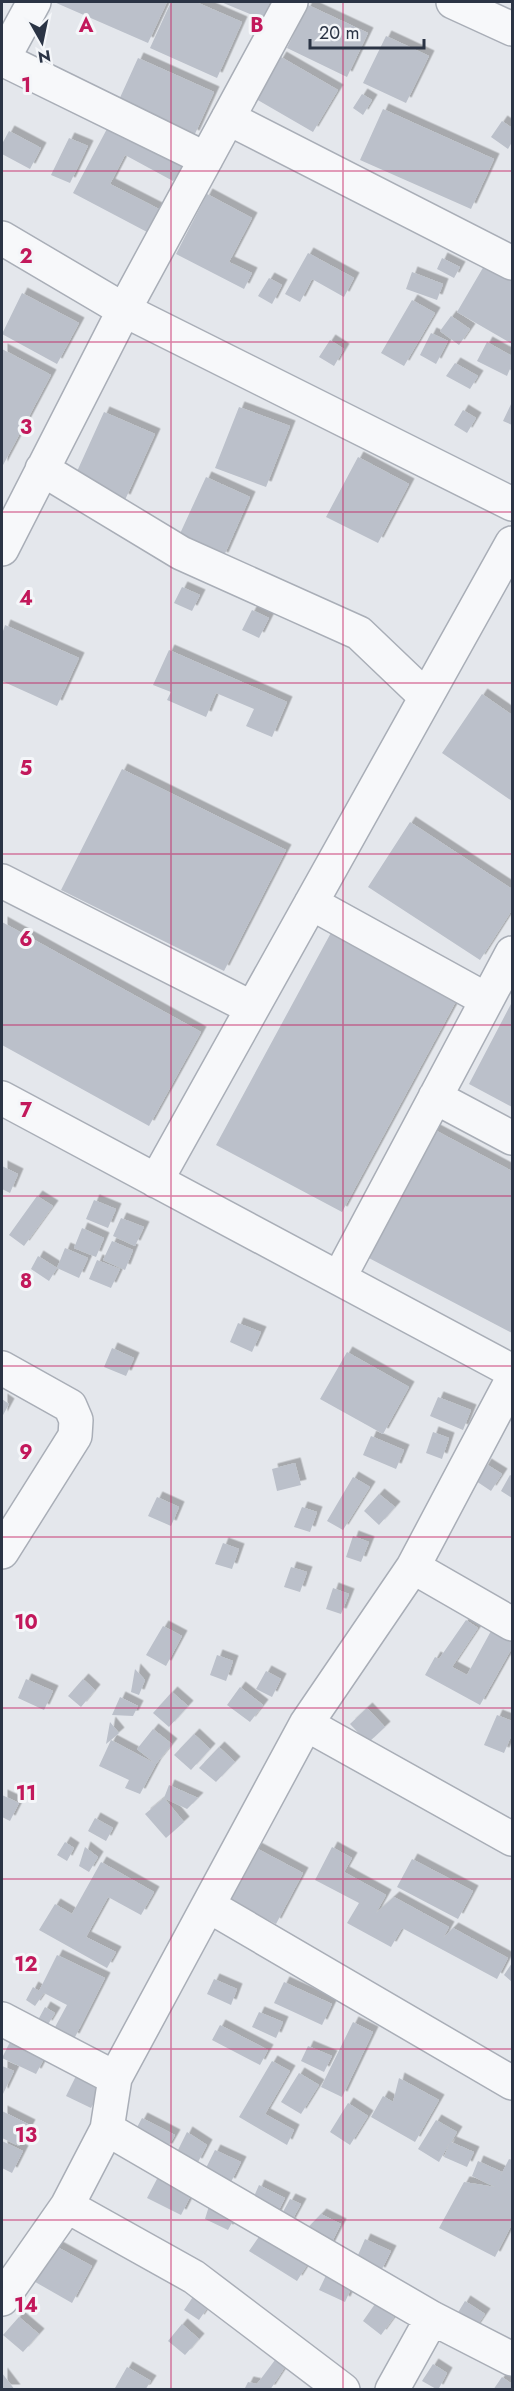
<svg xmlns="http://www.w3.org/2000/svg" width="514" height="2391" font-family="Jost,sans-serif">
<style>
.building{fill:#bbc0ca;filter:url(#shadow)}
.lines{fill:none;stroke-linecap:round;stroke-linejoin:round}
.minor-casing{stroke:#a9aeb7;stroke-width:36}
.minor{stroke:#f7f8fa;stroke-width:33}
.grid{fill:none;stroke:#c2185b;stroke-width:1.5;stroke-opacity:0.55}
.grid-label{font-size:20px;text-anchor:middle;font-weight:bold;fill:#c2185b;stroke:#f4f6f9;stroke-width:6;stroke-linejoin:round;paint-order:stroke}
</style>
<defs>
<filter id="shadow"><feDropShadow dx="5.5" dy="-5.5" stdDeviation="0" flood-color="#0004"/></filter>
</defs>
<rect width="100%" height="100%" fill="#e4e7ec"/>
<path class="building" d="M54,2H167L148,43Z
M171,2H196L242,22L217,78L150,48Z
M221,2H270L262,19Z
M308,5L368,33L347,77L287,48Z
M386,36L429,56L406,103L363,83Z
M281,57L338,90L313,132L256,99Z
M138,58L214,92L194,136L118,102Z
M362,94L372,100L363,115L353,108Z
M383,109L494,159L471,209L360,160Z
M502,121L512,128V142L508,149L491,137Z
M109,125L188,165L173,181L125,155L110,184L159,209L147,232L73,193Z
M9,131L41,148L30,169L2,154V144Z
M69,138L88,146L70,183L51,175Z
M207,194L252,218L229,262L252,273L244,289L176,254Z
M308,253L354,278L344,297L312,279L300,302L285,294Z
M442,258L460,267L454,278L437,269Z
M484,266L512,282V344L457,312Z
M412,272L443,284L437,300L406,289Z
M269,278L282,285L272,304L258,296Z
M22,293L79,323L57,364L2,334Z
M412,300L435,313L404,366L381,353Z
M451,316L470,329L459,345L440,331Z
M431,333L448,341L436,364L420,355Z
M330,340L344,349L334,366L319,357Z
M487,342L512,356V364L507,376L477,361Z
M2,349L51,375L2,467Z
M455,363L478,376L470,389L446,376Z
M512,402V425L503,421Z
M239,407L290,426L266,487L215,468Z
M463,410L476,418L467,433L454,425Z
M104,412L155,434L125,500L74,478Z
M358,457L409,484L378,543L326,517Z
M206,477L250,497L223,558L178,538Z
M182,587L200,595L192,611L174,603Z
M252,610L269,618L259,638L242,630Z
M5,625L79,658L57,706L2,681V634Z
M169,650L287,702L272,737L246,726L254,709L216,693L206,717L167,700L171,692L153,685Z
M482,694L512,715V801L442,753Z
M122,769L286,850L224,971L61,890Z
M410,822L512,889V910L480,960L368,887Z
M2,922L201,1032L149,1126L2,1045Z
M333,929L459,996L342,1212L216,1145Z
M512,1002V1107L469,1084Z
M433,1129L512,1171V1333L365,1256Z
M2,1166L18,1174L10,1193L2,1189Z
M37,1196L53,1206L24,1246L9,1235Z
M94,1200L116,1209L108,1228L86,1219Z
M121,1218L144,1227L135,1246L113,1236Z
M82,1228L104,1238L96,1257L74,1248Z
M112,1241L133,1250L125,1270L103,1260Z
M65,1248L88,1258L79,1278L57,1268Z
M38,1256L57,1268L49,1281L31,1269Z
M97,1260L120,1269L111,1288L89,1279Z
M238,1323L261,1332L252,1352L230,1342Z
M112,1348L134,1358L126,1376L104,1367Z
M347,1352L409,1387L383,1434L320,1399Z
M438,1397L471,1410L463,1430L430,1416Z
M2,1399L9,1404L2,1417Z
M433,1432L449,1438L442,1459L426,1453Z
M371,1436L404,1450L396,1469L363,1455Z
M295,1463L301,1485L277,1491L272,1469Z
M486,1464L502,1474L491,1491L476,1481Z
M510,1475L512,1476V1498L501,1491Z
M353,1477L370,1487L343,1530L327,1521Z
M379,1494L395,1507L379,1525L364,1511Z
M157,1497L179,1507L171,1526L148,1516Z
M302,1507L317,1512L310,1532L294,1527Z
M353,1536L369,1542L361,1562L346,1557Z
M223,1543L239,1549L232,1569L215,1564Z
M291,1567L307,1572L300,1592L284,1587Z
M333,1588L349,1594L341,1614L326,1609Z
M466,1620L478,1628L452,1667L467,1675L491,1631L512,1643V1648L480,1705L425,1675L435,1657L439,1659Z
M163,1626L182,1636L166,1666L146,1655Z
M217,1655L233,1661L226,1681L210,1675Z
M135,1669L145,1680L139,1695L131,1692Z
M266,1671L281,1679L272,1697L256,1689Z
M26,1679L53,1691L44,1710L18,1698Z
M83,1679L95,1690L81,1707L68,1696Z
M240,1687L263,1705L250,1722L227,1705Z
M172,1692L188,1706L169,1727L153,1713Z
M120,1697L138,1706L133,1716L112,1715Z
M367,1708L385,1727L368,1743L350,1724Z
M497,1715L512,1721V1734L504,1753L484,1745Z
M110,1722L119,1733L111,1740L156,1764L140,1794L125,1788L129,1780L99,1766L111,1740L106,1744Z
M153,1729L172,1744L156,1764L137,1749Z
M194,1734L210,1749L191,1770L174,1755Z
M219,1747L235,1762L216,1782L199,1768Z
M169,1785L198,1798L187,1809L164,1798L184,1822L166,1838L145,1814L164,1798Z
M2,1795L19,1803L10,1821L2,1817Z
M95,1818L113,1828L106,1841L88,1831Z
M65,1842L74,1848L67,1861L57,1855Z
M85,1847L98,1857L89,1872L79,1866Z
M332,1847L352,1858L344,1872L386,1895L376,1913L394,1897L449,1927L443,1938L453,1928L508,1958L497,1979L402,1928L391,1947L347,1923L359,1903L315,1880Z
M256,1848L303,1873L276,1924L228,1899Z
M412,1859L473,1891L458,1919L397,1887Z
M101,1862L154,1892L141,1915L108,1897L86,1937L116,1952L107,1968L39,1930L55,1904L72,1914Z
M57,1955L105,1978L74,2039L54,2029L67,2005L44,1993L35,2006L26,2000L33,1987L39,1991Z
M512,1963V1982L504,1975Z
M214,1979L237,1989L231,2005L207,1994Z
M284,1982L332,2004L322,2025L274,2003Z
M45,2007L55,2013L47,2026L38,2020Z
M259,2012L283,2022L276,2038L252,2027Z
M353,2022L373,2032L342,2097L321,2087Z
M220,2025L268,2050L260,2065L212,2040Z
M13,2036L47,2053L36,2074L2,2058Z
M308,2046L332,2056L324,2072L301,2061Z
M272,2061L290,2071L265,2114L294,2130L287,2145L239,2117Z
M2,2066L14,2071L3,2094L2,2093Z
M299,2073L319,2085L301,2114L281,2102Z
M77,2074L103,2086L91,2108L66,2096Z
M399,2078L439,2100L415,2142L371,2117L383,2096L393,2102Z
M348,2103L368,2116L350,2145L330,2132Z
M2,2111L30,2125L19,2146L2,2138Z
M142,2118L175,2135L167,2149L134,2133Z
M436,2120L457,2132L451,2142L474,2152L467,2167L444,2157L450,2142L439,2162L418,2149Z
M187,2132L207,2145L197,2164L176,2154Z
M2,2141L23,2151L12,2173L2,2168Z
M215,2150L241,2162L230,2184L204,2172Z
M509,2159L512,2160V2224L495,2257L439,2228L464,2182L495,2187L472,2176L478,2161L502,2172L499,2179Z
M158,2177L192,2193L181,2215L147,2198Z
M259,2185L285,2198L274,2220L249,2208Z
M290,2199L301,2204L290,2224L279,2219Z
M209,2206L234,2219L228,2230L205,2219Z
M321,2214L341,2224L328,2250L300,2236Z
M265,2228L312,2257L297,2281L249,2251Z
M365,2239L391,2251L380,2273L355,2262Z
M50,2243L92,2266L72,2303L30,2279Z
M330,2267L355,2280L345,2302L319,2290Z
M197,2291L212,2301L199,2320L184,2310Z
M465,2301L485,2314L470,2336L451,2324Z
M375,2304L394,2317L381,2335L363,2321Z
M19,2317L39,2334L23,2352L3,2335Z
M182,2324L199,2339L185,2355L168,2341Z
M278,2356L285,2367L270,2390H244L248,2382L257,2384Z
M433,2364L447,2373L438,2390L422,2381Z
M127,2367L151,2381L145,2390L115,2388Z
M2,2373L15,2390H2Z
M502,2377L512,2384V2390H493Z"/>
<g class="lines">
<g class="minor-casing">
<path id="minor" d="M453,2L512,29
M2,59L206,159
M2,61L34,2
M228,118L512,263
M2,238L124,310L512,504
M42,469L181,553L359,633L426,697
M2,549L124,310L291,2
M2,881L252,1008
M311,903L487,1000
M435,1097L512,1138
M2,1098L512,1371
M156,1181L512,543
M339,1278L512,953
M2,1368L70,1406L76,1420L75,1436L2,1552
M413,1567L512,1624
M306,1724L512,1839
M209,1906L512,2083
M2,2019L115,2078L107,2129L432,2318L512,2359
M115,2078L306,1724L413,1567L512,1380
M67,2206L194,2277L343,2390
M2,2299L67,2206L107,2129
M392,2390L432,2318"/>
</g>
<use href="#minor" class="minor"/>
</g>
<path class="grid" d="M171,2V2390M343,2V2390M2,171H512M2,342H512M2,512H512M2,683H512M2,854H512M2,1025H512M2,1196H512M2,1366H512M2,1537H512M2,1708H512M2,1879H512M2,2049H512M2,2220H512"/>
<g class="grid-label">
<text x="86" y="32">A</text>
<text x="257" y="32">B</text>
<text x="26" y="92">1</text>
<text x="26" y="263">2</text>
<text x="26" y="434">3</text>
<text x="26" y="605">4</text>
<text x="26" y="775">5</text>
<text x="26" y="946">6</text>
<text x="26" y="1117">7</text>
<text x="26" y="1288">8</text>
<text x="26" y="1459">9</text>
<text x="26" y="1629">10</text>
<text x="26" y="1800">11</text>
<text x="26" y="1971">12</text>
<text x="26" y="2142">13</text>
<text x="26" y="2312">14</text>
</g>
<rect width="514" height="2391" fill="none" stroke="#2b3445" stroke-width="6"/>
<g transform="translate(42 42) rotate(171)" stroke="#f4f6f9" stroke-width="4.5" paint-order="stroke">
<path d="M0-4.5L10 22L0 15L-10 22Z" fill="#2b3445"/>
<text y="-9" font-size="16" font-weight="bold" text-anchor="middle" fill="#2b3445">N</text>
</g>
<path d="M310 39v9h114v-9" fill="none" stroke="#2b3445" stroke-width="3"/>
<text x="319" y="39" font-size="18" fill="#2b3445" stroke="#f4f6f9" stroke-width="4.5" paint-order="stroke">20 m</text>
</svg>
